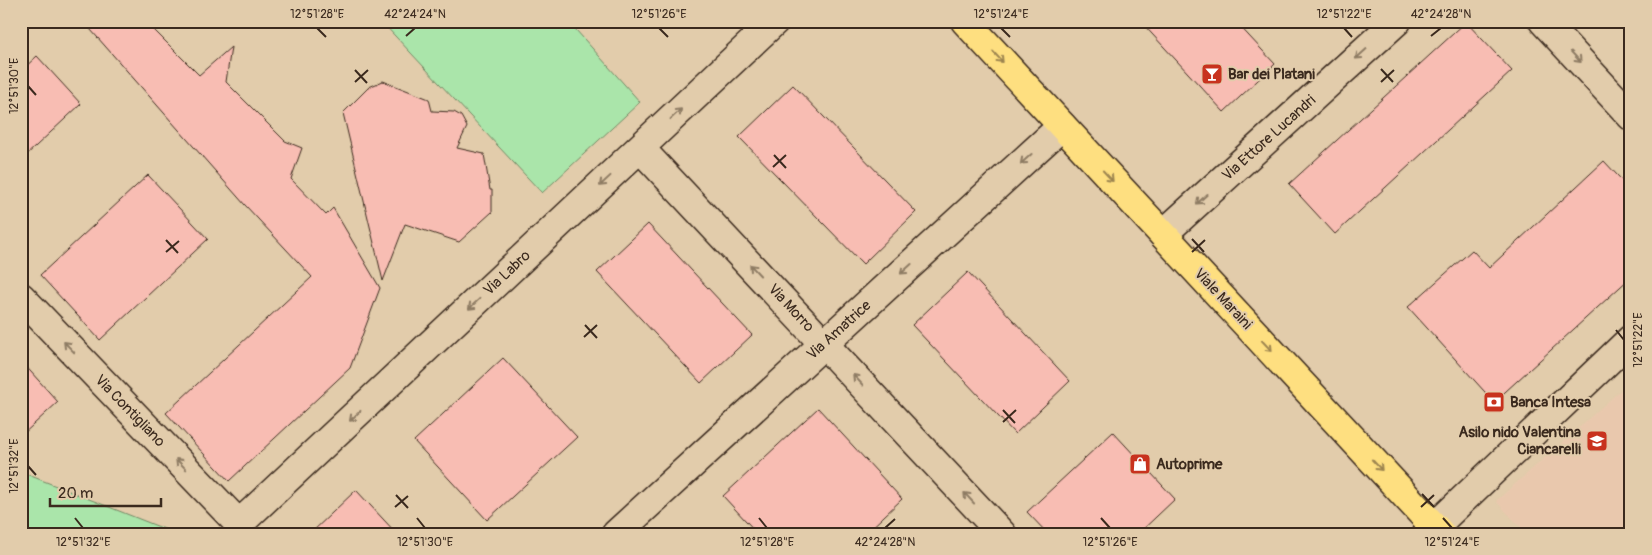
<svg xmlns="http://www.w3.org/2000/svg" width="1652" height="555" font-family="Pangolin,sans-serif">
<style>
.built{fill:#e9c8ad}
.green{fill:#aae5aa;stroke:#728864}
.building{fill:#f8bdb3;stroke:#3b2a1e}
.lines{fill:none;stroke-linecap:round;stroke-linejoin:round}
.minor-casing{stroke:#3b2a1e;stroke-width:31}
.major-casing{stroke:#3b2a1e;stroke-width:31}
.minor{stroke:#e2ccab;stroke-width:28}
.major{stroke:#fedf80;stroke-width:28}
.oneway{stroke:#8e7b64}
.oneway2{stroke:#9c844f}
.ticks{fill:none;stroke:#3b2a1e;stroke-width:2}
.labels{text-anchor:middle;dominant-baseline:central;stroke-width:4;stroke-linejoin:round;paint-order:stroke}
.poi-label{font-size:15px;font-weight:bold;fill:#3b2a1e;stroke:#e2ccab;text-anchor:start}
.street-label{font-size:15px;fill:#3b2a1e;stroke:#e2ccab}
.neatline{fill:none;stroke:#3b2a1e;stroke-width:2}
.ticks-label{font-size:12px;text-anchor:middle;fill:#3b2a1e}
</style>
<rect width="100%" height="100%" fill="#e2ccab"/>
<filter id="ink" filterUnits="userSpaceOnUse"><feTurbulence type="fractalNoise" baseFrequency=".02" numOctaves="2"/><feDisplacementMap in="SourceGraphic" scale="10" xChannelSelector="R" yChannelSelector="G"/><feConvolveMatrix kernelMatrix="1 2 1 2 8 2 1 2 1" color-interpolation-filters="sRGB"/></filter>
<g filter="url(#ink)">
<path class="built" d="M1631,381V534H1527L1496,501Z"/>
<path class="green" d="M381,21H568L640,102L542,193Z
M21,472L177,534H21Z"/>
<path class="building" d="M83,21H145L199,75L231,47L226,82L285,141L302,148L291,179L326,215L333,208L380,288L350,368L229,481L166,413L312,277L245,205Z
M1140,21H1235L1275,64L1224,112Z
M1466,22L1512,71L1335,234L1289,184Z
M37,56L81,104L21,160V71Z
M383,81L429,99L432,111L454,112L461,116L467,127L457,148L484,154L490,190H492V212L459,242L405,224L383,281L343,113L369,87Z
M793,85L916,212L863,264L739,137Z
M1604,161L1631,190V277L1494,402L1408,307L1472,250L1489,268Z
M148,175L208,239L100,340L40,275Z
M648,224L752,335L701,383L597,272Z
M968,272L1070,381L1015,434L912,325Z
M503,358L577,437L487,520L414,441Z
M21,361L58,402L21,436Z
M818,408L902,499L865,534H758L723,496Z
M1113,432L1175,499L1138,534H1048L1027,512Z
M356,490L397,534H310Z"/>
<g class="lines">
<g class="minor-casing">
<path id="minor" d="M1543,21L1631,116
M640,148L1002,534
M1163,234L1397,21
M21,297L239,524L775,21
M616,534L1062,126
M1427,534L1631,339"/>
</g>
<g class="major-casing">
<path id="major" d="M965,21L1441,534"/>
</g>
<use href="#minor" class="minor"/>
<use href="#major" class="major"/>
</g>
<defs><path id="oneway-shaft" d="M-6 0H5M1.5-3L5.5 0L1.5 3" fill="none" stroke-width="1.6" stroke-linecap="round" stroke-linejoin="round" transform="scale(1.25)"/></defs>
<g class="oneway">
<use href="#oneway-shaft" transform="translate(1361 54) rotate(138)"/>
<use href="#oneway-shaft" transform="translate(1576 57) rotate(47)"/>
<use href="#oneway-shaft" transform="translate(676 114) rotate(-43)"/>
<use href="#oneway-shaft" transform="translate(1026 159) rotate(138)"/>
<use href="#oneway-shaft" transform="translate(605 181) rotate(137)"/>
<use href="#oneway-shaft" transform="translate(1202 199) rotate(138)"/>
<use href="#oneway-shaft" transform="translate(906 269) rotate(138)"/>
<use href="#oneway-shaft" transform="translate(755 270) rotate(-133)"/>
<use href="#oneway-shaft" transform="translate(474 304) rotate(137)"/>
<use href="#oneway-shaft" transform="translate(69 347) rotate(-134)"/>
<use href="#oneway-shaft" transform="translate(858 380) rotate(-133)"/>
<use href="#oneway-shaft" transform="translate(355 416) rotate(137)"/>
<use href="#oneway-shaft" transform="translate(181 464) rotate(-134)"/>
<use href="#oneway-shaft" transform="translate(969 498) rotate(-133)"/>
</g>
<g class="oneway2">
<use href="#oneway-shaft" transform="translate(998 57) rotate(47)"/>
<use href="#oneway-shaft" transform="translate(1108 176) rotate(47)"/>
<use href="#oneway-shaft" transform="translate(1267 346) rotate(47)"/>
<use href="#oneway-shaft" transform="translate(1377 465) rotate(47)"/>
</g>
</g>
<path class="ticks" d="M317,28L326,37M659,28L668,37M1001,28L1010,37M1344,28L1352,37M406,36L415,28M1431,36L1441,28M1381,69L1393,82M355,70L367,83M355,82L368,70M1381,82L1394,70M28,86L36,95M774,155L786,168M773,167L786,155M1192,239L1204,252M166,240L178,253M166,252L179,241M1192,252L1205,240M585,325L597,338M1616,330L1624,340M584,337L597,325M1003,410L1015,423M1003,422L1016,410M28,466L36,475M1422,494L1434,507M396,495L408,508M395,507L408,496M1421,507L1434,495M75,518L83,528M417,518L425,528M759,518L767,528M1101,518L1110,528M1443,518L1452,528M885,528L895,519"/>
<defs>
<g id="bar-square" transform="scale(1.125)"><rect x="-9" y="-9" width="18" height="18" rx="4" fill="#c8321e" stroke="#e2ccab"/><path d="M-6-5H6L.8 .8V4.5H3.5V6h-7V4.5H-.8V.8Z" fill="#fff"/></g>
<g id="bank-square" transform="scale(1.125)"><rect x="-9" y="-9" width="18" height="18" rx="4" fill="#c8321e" stroke="#e2ccab"/><path d="M-6-4H6V4H-6ZM0-2.3a2.3 2.3 0 1 0 0 4.6a2.3 2.3 0 1 0 0-4.6Z" fill="#fff"/></g>
<g id="school-square" transform="scale(1.125)"><rect x="-9" y="-9" width="18" height="18" rx="4" fill="#c8321e" stroke="#e2ccab"/><path d="M0-5L7-2L0 1L-7-2ZM-4 1L0 2.5L4 1V4Q0 6-4 4Z" fill="#fff"/></g>
<g id="shop-square" transform="scale(1.125)"><rect x="-9" y="-9" width="18" height="18" rx="4" fill="#c8321e" stroke="#e2ccab"/><path d="M-5-2.5h2.3a2.7 3.5 0 0 1 5.4 0H5L5.5 6h-11ZM-1.5-2.5h3a1.5 2.3 0 0 0-3 0Z" fill="#fff"/></g>
</defs>
<g fill-rule="evenodd">
<use href="#bar-square" x="1212" y="74"/>
<use href="#bank-square" x="1494" y="402"/>
<use href="#school-square" x="1597" y="441"/>
<use href="#shop-square" x="1140" y="464"/>
</g>
<g class="labels">
<g class="poi-label">
<text x="1228" y="74">Bar dei Platani</text>
<text x="1510" y="402">Banca Intesa</text>
<text x="1581" y="432" text-anchor="end">Asilo nido Valentina<tspan x="1581" dy="17">Ciancarelli</tspan></text>
<text x="1156" y="464">Autoprime</text>
</g>
<g class="street-label">
<text transform="translate(1269 138) rotate(-42)">Via Ettore Lucandri</text>
<text transform="translate(507 273) rotate(-43)">Via Labro</text>
<text transform="translate(1223 299) rotate(47)">Viale Maraini</text>
<text transform="translate(791 308) rotate(47)">Via Morro</text>
<text transform="translate(839 330) rotate(-42)">Via Amatrice</text>
<text transform="translate(130 411) rotate(46)">Via Contigliano</text>
</g>
</g>
<rect width="1652" height="555" fill="none" stroke="#e2ccab" stroke-width="55"/>
<path d="M50 498v8h111v-8" fill="none" stroke="#3b2a1e" stroke-width="2.5"/>
<text x="58" y="498" font-size="15" fill="#3b2a1e" stroke="#e2ccab" stroke-width="4" paint-order="stroke">20 m</text>
<rect x="28" y="28" width="1596" height="500" class="neatline"/>
<g class="ticks-label">
<text x="317" y="18">12°51'28"E</text>
<text x="415" y="18">42°24'24"N</text>
<text x="659" y="18">12°51'26"E</text>
<text x="1001" y="18">12°51'24"E</text>
<text x="1344" y="18">12°51'22"E</text>
<text x="1441" y="18">42°24'28"N</text>
<text transform="translate(14 86) rotate(-90)" y="4">12°51'30"E</text>
<text transform="translate(1638 340) rotate(-90)" y="4">12°51'22"E</text>
<text transform="translate(14 466) rotate(-90)" y="4">12°51'32"E</text>
<text x="83" y="546">12°51'32"E</text>
<text x="425" y="546">12°51'30"E</text>
<text x="767" y="546">12°51'28"E</text>
<text x="885" y="546">42°24'28"N</text>
<text x="1110" y="546">12°51'26"E</text>
<text x="1452" y="546">12°51'24"E</text>
</g>
</svg>
